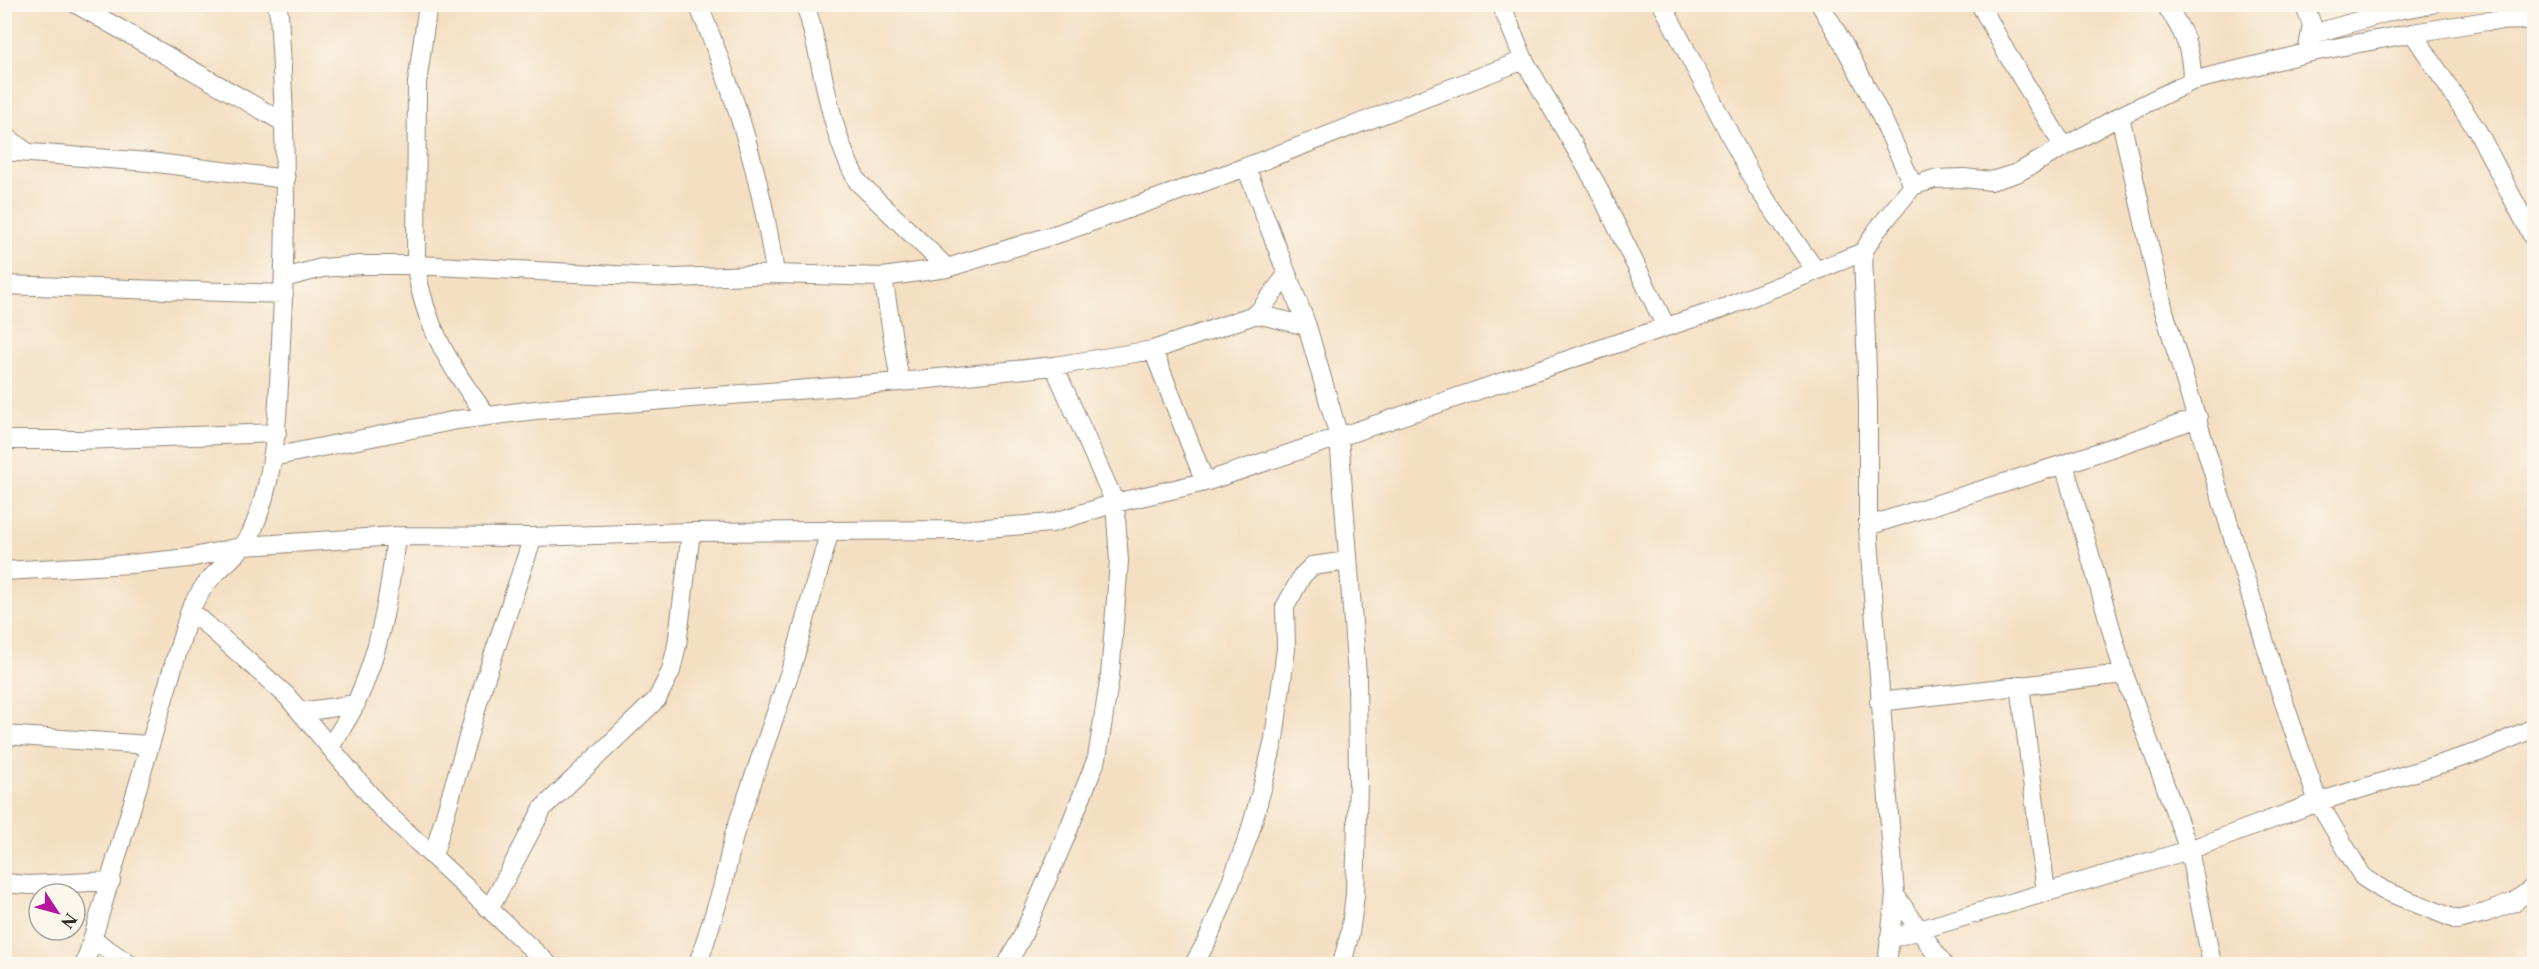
<svg xmlns="http://www.w3.org/2000/svg" width="2539" height="969" font-family="'Libre Caslon Text',serif">
<style>
.lines{fill:none;stroke-linecap:round;stroke-linejoin:round}
.minor-casing{stroke:#908577;stroke-width:20}
.minor{stroke:#fff;stroke-width:18}
</style>
<rect width="100%" height="100%" fill="#fbf7ec"/>
<filter id="ink" filterUnits="userSpaceOnUse"><feTurbulence type="fractalNoise" baseFrequency=".0167" numOctaves="2"/><feDisplacementMap in="SourceGraphic" scale="12" xChannelSelector="R" yChannelSelector="G"/><feConvolveMatrix kernelMatrix="1 2 1 2 8 2 1 2 1" color-interpolation-filters="sRGB"/></filter>
<filter id="wash" filterUnits="userSpaceOnUse"><feTurbulence type="fractalNoise" baseFrequency=".008" numOctaves="4" result="noise"/><feDisplacementMap in="SourceGraphic" scale="24" xChannelSelector="R" yChannelSelector="G"/><feGaussianBlur stdDeviation="1.35" result="paint"/><feColorMatrix in="noise" values="0 0 0 0 0 0 0 0 0 0 0 0 0 0 0 0 0 1.4 0 .05"/><feComposite in="paint" operator="in"/></filter>
<g filter="url(#wash)">
<rect width="100%" height="100%" fill="#f4dfc3"/>
</g>
<g filter="url(#ink)">
<g class="lines">
<g class="minor-casing">
<path id="minor" d="M76,4L283,122
M428,4L417,83L416,265C423,323 452,370 487,416
M698,4C735,94 762,178 775,274
M805,4C824,62 827,128 858,182L947,268
M1501,4L1524,60L1595,182L1666,327L1721,309L1863,252
M1662,4L1757,187L1816,271
M1820,4C1857,65 1885,121 1913,186
M1980,4L2007,54L2064,147
M2165,4C2184,31 2192,49 2192,81
M2304,4L2312,25L2307,53
M2320,32L2392,11L2432,4
M2413,33L2478,132L2534,239
M2120,116L2164,311L2276,679L2318,802L2363,877L2383,890L2440,913L2457,920L2485,913L2514,902L2534,887
M4,135L28,153
M4,151L149,162L286,179
M1246,167L1307,326L1339,437L1357,676L1358,782L1355,895L1350,933L1342,964
M1286,276L1257,314L1307,326
M883,277L900,382
M284,278L322,268L361,265H416L675,278L775,274L883,277L947,268L1060,233L1246,167L1524,60
M4,285L284,294
M1153,350L1205,482
M4,440H80L277,433
M272,457L457,420L535,410L900,382L1054,366L1153,350L1257,314
M2064,464L2124,674L2189,850L2212,964
M1868,526L2064,464L2198,418
M4,571L131,564L189,558L245,546L396,536L533,537L691,532L959,530L1052,523L1115,503L1205,482L1666,327
M190,610L286,695L381,808L548,964
M2020,685L2046,892
M1879,702L2124,674
M301,712L356,704
M4,735L149,745
M330,747C339,732 349,718 356,703C380,652 390,592 396,536
M433,856L483,686L533,537
M4,883L29,885L111,881
M1895,895L1943,964
M490,908L543,808L657,699L671,671L677,645L691,532
M1889,939L2189,850L2318,802L2479,752L2534,728
M94,940L129,964
M85,964L190,610C197,596 204,584 216,573C233,556 246,548 255,524C278,466 278,403 281,341C287,232 286,123 279,14L276,4
M698,964L722,889L734,835L793,663L830,530
M1007,964L1022,937L1063,843L1097,758L1110,676L1119,561L1115,503L1054,366
M1194,964L1207,941L1221,908L1249,835L1263,785L1274,739L1286,649L1285,607L1302,576L1312,566L1348,561
M1887,964L1895,895L1868,526V404L1863,252L1877,230L1913,186L1934,179L1964,178L1991,181L2017,173L2120,116L2192,81L2307,53L2413,33L2487,21L2534,20"/>
</g>
<use href="#minor" class="minor"/>
</g>
</g>
<rect width="2539" height="969" fill="none" stroke="#fbf7ec" stroke-width="24"/>
<g transform="translate(57 912) rotate(126)"><circle r="28" fill="#fbf7ec" stroke="#a8a59f" stroke-width="1.5"/>
<path d="M0-4.5L10 22L0 15L-10 22Z" fill="#b5179e"/>
<text y="-9" font-size="16" font-weight="bold" text-anchor="middle" fill="#2b2b2b">N</text>
</g>
</svg>
